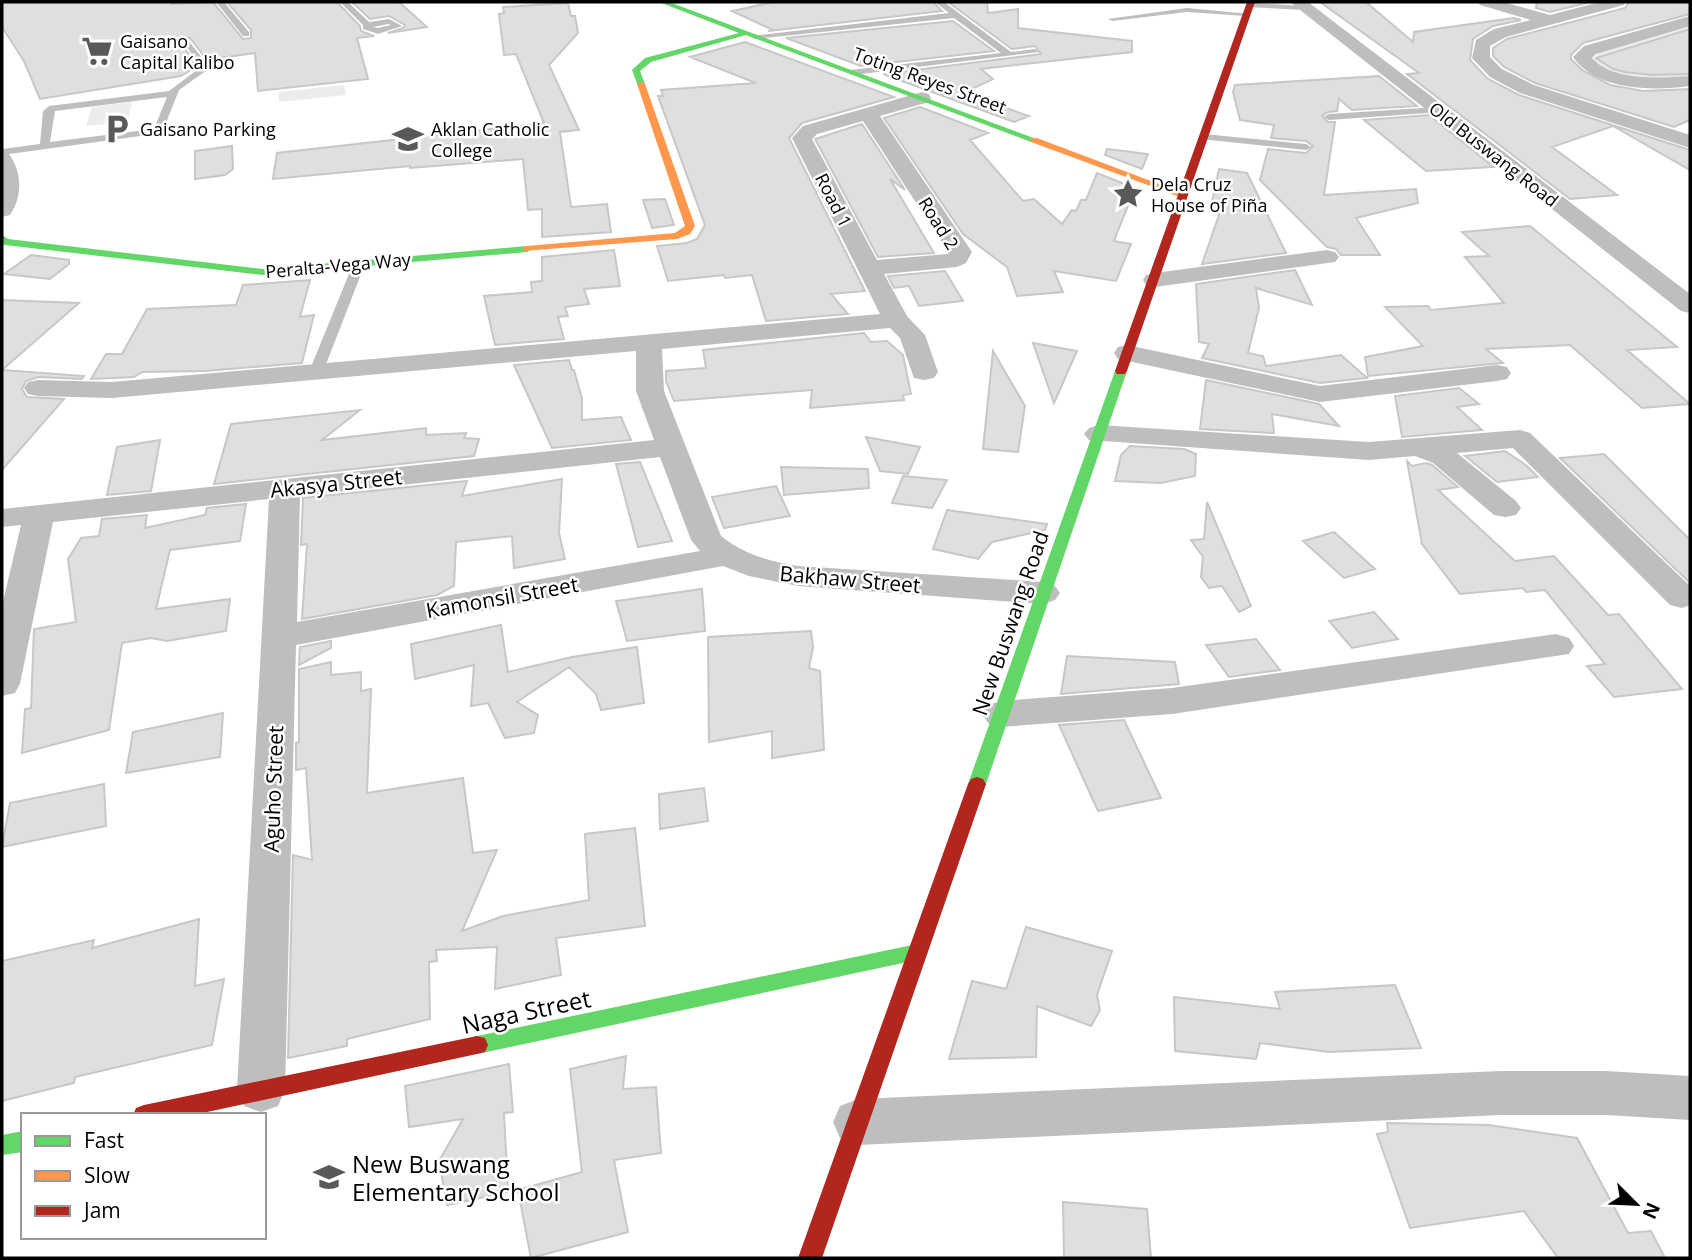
<svg xmlns="http://www.w3.org/2000/svg" width="1692" height="1260" font-family="'Open Sans',sans-serif">
<style>
.green{fill:#ececec}
.building{fill:#dfdfdf;stroke:#c7c7c7;stroke-width:2}
.lines{fill:none;stroke-linecap:round;stroke-linejoin:round}
.lane{fill:#bebebe;fill-rule:evenodd}
.street{fill:#bebebe;fill-rule:evenodd}
.fast{fill:#63d668;fill-rule:evenodd}
.slow{fill:#ff974d;fill-rule:evenodd}
.jam{fill:#b3261e;fill-rule:evenodd}
.labels{text-anchor:middle;dominant-baseline:central;stroke-width:5;stroke-linejoin:round;paint-order:stroke}
.far-poi-label{font-size:18px;fill:#000;stroke:#fff;text-anchor:start}
.far-street-label{font-size:18px;fill:#000;stroke:#fff}
.street-label{font-size:21px;fill:#000;stroke:#fff}
.near-street-label{font-size:24px;fill:#000;stroke:#fff}
.near-poi-label{font-size:24px;fill:#000;stroke:#fff;text-anchor:start}
</style>
<rect width="100%" height="100%" fill="#fff"/>
<path class="green" d="M1690,24V76L1685,78C1659,82 1611,81 1593,59L1600,52Z
M344,85L346,95L279,102V92Z
M132,102L128,122L86,126L92,107Z"/>
<path class="building" d="M2,2H170L172,4L213,2L243,39L251,38V30L227,2H337L360,26L361,31L374,36L357,38L368,79L258,91L255,53L207,60L190,38L182,37L180,42L197,66L181,76L40,99L24,61L2,27Z
M352,2H399L427,27L388,33L403,28L405,25L389,16L370,19Z
M774,2H933L942,11L768,31L773,30L732,11Z
M948,2H987L988,13L1018,9V28L1132,41V52L981,69L993,79L963,93L1029,116L1014,122L883,74L1041,54L1035,46L1012,49Z
M1320,2H1366L1413,42L1414,32L1514,18L1521,20L1493,26L1473,39L1470,60L1488,79L1519,95L1690,150V170L1613,126L1552,147L1617,195L1570,199L1407,74L1419,73Z
M1537,2H1591L1550,12L1536,8Z
M1629,2H1690V14L1583,43L1571,55V59L1582,70L1610,85L1643,91L1690,89V120L1674,127L1535,83L1504,67L1493,56V48L1507,39L1625,8Z
M568,3L571,16H575L578,33L549,65L579,130L560,132L571,207L607,204L611,232L542,237V209L528,210L523,159L410,168V166L273,179L277,153L544,123L516,54L504,55L499,14L504,13L503,7Z
M953,21L994,51L861,66L786,38Z
M1690,29V74L1652,75L1625,72L1613,69L1596,58Z
M745,42L894,97L802,123L789,138L865,291L831,294L848,314L766,321L752,275L725,278L724,275L668,281L657,246L687,243L697,239L705,225L658,96H663L661,90L756,83L690,57Z
M1379,76L1417,106L1352,110L1339,99L1337,111L1328,112L1322,116L1328,122H1335L1324,195L1416,189L1418,203L1356,218L1380,255H1341L1336,249L1327,247L1260,180L1268,149L1306,153L1313,146L1306,141L1271,138L1274,125L1240,120L1233,92L1235,85Z
M920,107L988,133L970,140L1023,201L1034,199L1062,224L1072,210L1076,211L1081,200H1086L1097,173L1135,188L1114,241L1131,244L1116,281L1054,271L1063,292L1017,296L1007,267L963,234L884,118Z
M1429,115L1494,167L1426,171L1364,120Z
M862,124L905,190L890,179L934,253L878,257L815,139Z
M232,146L233,169L225,175L195,179V151Z
M1107,149L1148,154L1142,169L1105,155Z
M1219,169L1247,173L1286,253L1202,264L1220,212L1210,211Z
M665,199L674,225L652,228L643,200Z
M1530,226L1677,347L1627,350L1690,404L1642,408L1570,345L1486,349L1503,363L1368,376L1365,357L1423,346L1385,307L1428,306L1431,310L1504,303L1465,257L1489,256L1462,232Z
M614,250L620,286L584,289L589,304L565,307L568,316L558,317L564,339L495,345L484,296L532,292L531,282L542,281V257Z
M31,255L69,260V264L50,279L4,274Z
M1295,270L1312,305L1256,288L1259,308L1248,353L1263,356L1266,366L1341,355L1367,378L1320,383L1202,358L1209,344L1199,342L1196,284Z
M945,271L963,301L919,306L909,286L894,288L888,276Z
M310,280L300,317L314,315L302,363L205,371L142,372L134,377L91,379L106,354H122L147,309L236,305L243,285Z
M2,300L79,303L2,370L84,376L82,379L38,377L26,381L22,389L27,397L64,399L2,470Z
M864,333L871,342L887,341L903,355L911,394L903,395L904,400L810,408L812,390L674,401L666,381V371L706,368L703,350Z
M1033,343L1077,351L1054,403Z
M993,351L1025,406L1018,452L983,449Z
M569,360L572,370H574L582,399V420L621,417L631,440L552,448L514,365Z
M1206,380L1319,404L1339,426L1272,414L1274,433L1200,429Z
M1459,388L1479,404L1457,407L1482,430L1402,437L1395,396Z
M360,410L322,440L426,428V435L466,433L464,438L479,439L474,456L214,484L231,424Z
M866,437L920,447L908,474L880,471Z
M160,440L151,491L107,495L117,447Z
M1130,446L1184,449L1196,454L1195,476L1161,483L1115,481L1121,455Z
M1505,451L1527,466L1538,477L1497,482L1465,456Z
M1604,454L1690,540V583L1560,458Z
M1407,461L1412,466L1426,463L1432,465L1458,487L1438,490L1515,561L1554,556L1608,615L1619,614L1682,689L1614,697L1587,666L1605,664L1545,590L1526,592L1523,588L1460,594L1422,544Z
M640,462L649,484L672,541L638,547L616,464Z
M781,467L868,469L869,488L784,495Z
M903,476L947,480L932,508L892,503Z
M562,479L559,533L565,559L514,568L512,536L456,542L454,586L437,595L302,619L307,544L301,545L303,498L467,481L462,496Z
M776,486L790,516L724,528L712,497Z
M1207,502L1251,606L1239,612L1222,586L1209,588L1201,577L1203,557L1191,540L1204,539Z
M246,504L240,541L170,550L156,609L230,599L226,631L167,641L151,638L122,643L109,730L22,753L25,709L31,708L34,629L76,622L68,559L81,538L99,536L102,519L147,515L145,528L205,515L207,508Z
M947,510L1047,524L1045,530L992,542L978,559L933,549Z
M1334,532L1375,569L1344,578L1303,541Z
M702,589L705,631L627,641L616,601Z
M1374,612L1398,639L1352,648L1329,621Z
M501,625L508,672L572,657L637,647L644,703L601,710L596,694L569,667L517,702L538,715L534,733L505,738L488,703L471,706L474,665L415,679L411,644Z
M811,631L813,647L809,668L820,671L824,750L772,758V731L709,742L708,637Z
M1256,639L1280,670L1229,677L1206,645Z
M331,641V648L299,665L300,647Z
M1067,656L1175,662L1179,684L1061,694Z
M331,662V675L361,672V691L371,689L367,793L463,778L473,853L497,850L462,931L503,916L589,900L585,834L635,828L645,926L556,938L561,975L495,989L497,947L436,950L437,961L429,962L430,1019L347,1039V1046L288,1058L293,855L312,860L306,768L296,770V743L299,742V669Z
M223,713L220,757L126,773L133,732Z
M1124,720L1161,798L1098,811L1059,725Z
M104,784L106,826L2,847L10,803Z
M704,788L708,821L660,829L659,794Z
M199,919L195,986L224,979L212,1045L75,1077L74,1083L2,1101V961L94,940L92,948Z
M1026,927L1112,951L1097,995L1100,1010L1091,1026L1037,1006L1036,1057L949,1059L972,981L1006,989Z
M1395,985L1421,1048L1329,1052L1260,1043L1256,1059L1175,1051L1174,997L1280,1009L1275,992Z
M626,1056L623,1089L656,1087L661,1153L614,1160L628,1232L531,1258L518,1190L582,1172L570,1069Z
M509,1064L513,1112L504,1113L508,1192L447,1205L439,1161L463,1119L409,1127L405,1086Z
M1387,1123L1489,1125L1577,1138L1628,1233L1651,1231L1665,1258H1558L1524,1211L1410,1228L1377,1134L1388,1132Z
M1063,1202L1147,1209L1151,1258H1064Z"/>
<g class="lines">
<path class="lane" d="M216,2H224L249,32V36H243Z
M340,2H348L369,22L389,19L402,26L378,34L363,29V25ZM388,24L391,25L378,28L373,27Z
M935,2H944L1011,52L1035,49L1039,52L853,75L850,74V70L1001,53L954,18L755,39L751,36L949,13Z
M1250,3L1305,6L1309,8L1305,10L1247,7Z
M1187,8L1250,14L1246,16L1187,12L1112,21L1108,19Z
M182,40H188L210,68L179,90L162,133L2,155V149L40,144L43,111L49,106L169,91L201,67ZM167,97L154,129L50,142L55,111Z
M1438,107L1441,108V112L1329,120L1324,117L1329,114Z
M1204,134L1306,144L1311,147L1306,150L1200,139L1199,137Z
M359,260L365,264L323,372L316,376L311,375L309,372L353,264Z"/>
<path class="street" d="M1290,2H1308L1690,294V313L1681,311Z
M1478,2H1503L1550,15L1600,2H1626L1624,5L1506,37L1490,46V57L1502,69L1534,85L1690,135V148L1520,93L1490,77L1472,58L1476,40L1494,29L1531,20L1480,5Z
M1690,16V26L1596,54L1592,58C1613,82 1662,78 1690,76V86C1653,91 1597,91 1573,57L1584,46Z
M922,92L929,94L931,98L929,102L880,116L972,252L966,263L957,267L884,274L907,316L925,335L938,372L934,378L924,380L914,378L900,338L890,328L662,349L664,391L721,536C745,555 769,561 798,566L1043,582L1055,586L1060,593L1055,600L1043,604L798,586L749,576L723,566L296,645L285,1090L278,1106L261,1112L244,1106L237,1090L269,499L53,522L20,684L15,693L2,696V606L21,525L2,527V509L654,440L636,391V351L112,398L38,396L28,394L24,388L28,382L38,380L112,382L880,314L792,138L803,126ZM863,121L948,252V254L877,260L812,139L817,134ZM660,457L691,540L700,551L297,622L300,496Z
M2,152L9,154C22,172 23,196 10,215L2,217Z
M1327,250L1335,252L1339,257L1335,262L1155,287L1146,285L1143,280L1146,275L1155,273Z
M1127,345L1320,386L1497,365L1507,367L1511,373L1507,379L1497,381L1320,402L1118,359L1114,353L1118,347Z
M1099,425L1369,442L1520,430L1530,433L1690,586V605L1682,608L1670,605L1513,448L1457,453L1516,501L1521,508L1516,515L1505,517L1494,515L1433,463L1415,456L1369,460L1089,440L1084,434L1089,428Z
M1556,634L1569,638L1574,646L1569,654L1172,714L1001,727L988,723L982,714L988,705L1001,701L1172,688Z
M1501,1071H1606L1690,1076V1120L1606,1115H1501L858,1145L840,1138L833,1122L840,1106L858,1099Z"/>
<path class="fast" d="M659,2H669L1039,140L1031,142L746,35L651,62L640,71L645,84L638,86L632,70L645,58L739,33Z
M2,235L8,239L263,269L527,246L532,249L527,252L263,275L5,245L2,244Z
M1121,367L1127,371L986,784L983,789H971L968,784L1115,371Z
M917,944L924,946L927,952L924,958L917,960L477,1054L469,1052L466,1045L469,1038L477,1036Z
M23,1131V1152L2,1155V1135Z"/>
<path class="slow" d="M641,82L645,84L695,226L690,234L677,239L523,251V247L527,246L675,233L685,226L637,84Z
M1031,138H1037L1188,195L1180,197L1031,142Z"/>
<path class="jam" d="M1247,2H1255L1127,371L1125,374H1117L1115,371Z
M977,777L983,779L986,784L822,1258H798L968,784L971,779Z
M477,1036L485,1038L488,1045L485,1052L477,1054L193,1115H133L136,1108L144,1105Z"/>
</g>
<defs>
<g id="supermarket-bare" transform="scale(2.415)"><path d="M-6-5.5h2.5l.6 2H6L4.5 2H-2.5L-4.4-4H-6ZM-1.5 3.2a1.3 1.3 0 1 0 .1 0ZM3 3.2a1.3 1.3 0 1 0 .1 0Z" fill="#595959" stroke="#fff" stroke-width="2.5" paint-order="stroke"/></g>
<g id="parking-bare" transform="scale(2.415)"><path d="M-3.5-5.5H1a3.5 3.5 0 0 1 0 7H-1V5.5H-3.5ZM-1-3.4V-.6H.8a1.4 1.4 0 0 0 0-2.8Z" fill="#595959" stroke="#fff" stroke-width="2.5" paint-order="stroke"/></g>
<g id="university-bare" transform="scale(2.415)"><path d="M0-5L7-2L0 1L-7-2ZM-4 1L0 2.5L4 1V4Q0 6-4 4Z" fill="#595959" stroke="#fff" stroke-width="2.5" paint-order="stroke"/></g>
<g id="sight-bare" transform="scale(2.415)"><path d="M0-6L1.8-2.2L6-1.7L2.9 1.2L3.7 5.4L0 3.3L-3.7 5.4L-2.9 1.2L-6-1.7L-1.8-2.2Z" fill="#595959" stroke="#fff" stroke-width="2.5" paint-order="stroke"/></g>
<g id="school-bare" transform="scale(2.415)"><path d="M0-5L7-2L0 1L-7-2ZM-4 1L0 2.5L4 1V4Q0 6-4 4Z" fill="#595959" stroke="#fff" stroke-width="2.5" paint-order="stroke"/></g>
</defs>
<g fill-rule="evenodd">
<use href="#supermarket-bare" x="97" y="51"/>
<use href="#parking-bare" x="117" y="129"/>
<use href="#university-bare" x="408" y="139"/>
<use href="#sight-bare" x="1128" y="194"/>
<use href="#school-bare" x="329" y="1177"/>
</g>
<g class="labels">
<g class="far-poi-label">
<text x="120" y="41">Gaisano<tspan x="120" dy="21">Capital Kalibo</tspan></text>
<text x="140" y="129">Gaisano Parking</text>
<text x="431" y="129">Aklan Catholic<tspan x="431" dy="21">College</tspan></text>
<text x="1151" y="184">Dela Cruz<tspan x="1151" dy="21">House of Piña</tspan></text>
</g>
<g class="far-street-label">
<text transform="translate(930 80) rotate(20)">Toting Reyes Street</text>
<text transform="translate(1494 154) rotate(38)">Old Buswang Road</text>
<text transform="translate(834 200) rotate(63)">Road 1</text>
<text transform="translate(939 223) rotate(58)">Road 2</text>
<text transform="translate(338 265) rotate(-5)">Peralta-Vega Way</text>
</g>
<g class="street-label">
<text transform="translate(336 483) rotate(-6)">Akasya Street</text>
<text transform="translate(850 579) rotate(5)">Bakhaw Street</text>
<text transform="translate(502 597) rotate(-10)">Kamonsil Street</text>
<text transform="translate(1010 623) rotate(-71)">New Buswang Road</text>
<text transform="translate(273 789) rotate(-88)">Aguho Street</text>
</g>
<g class="near-street-label">
<text transform="translate(526 1011) rotate(-12)">Naga Street</text>
</g>
<g class="near-poi-label">
<text x="352" y="1163">New Buswang<tspan x="352" dy="28">Elementary School</tspan></text>
</g>
</g>
<rect width="1692" height="1260" fill="none" stroke="#000000" stroke-width="7"/>
<rect x="21" y="1113" width="245" height="126" fill="#ffffff" stroke="#999999" stroke-width="2"/>
<rect x="35" y="1136" width="35" height="10" fill="#63d668" stroke="#999999" stroke-width="2"/>
<text x="84" y="1148" font-size="21" fill="#000000">Fast</text>
<rect x="35" y="1171" width="35" height="10" fill="#ff974d" stroke="#999999" stroke-width="2"/>
<text x="84" y="1183" font-size="21" fill="#000000">Slow</text>
<rect x="35" y="1206" width="35" height="10" fill="#b3261e" stroke="#999999" stroke-width="2"/>
<text x="84" y="1218" font-size="21" fill="#000000">Jam</text>
<g transform="translate(1636 1204) rotate(114)" stroke="#ffffff" stroke-width="5" paint-order="stroke">
<path d="M0-5L12 26L0 18L-12 26Z" fill="#000000"/>
<text y="-10" font-size="19" font-weight="bold" text-anchor="middle" fill="#000000">N</text>
</g>
</svg>
